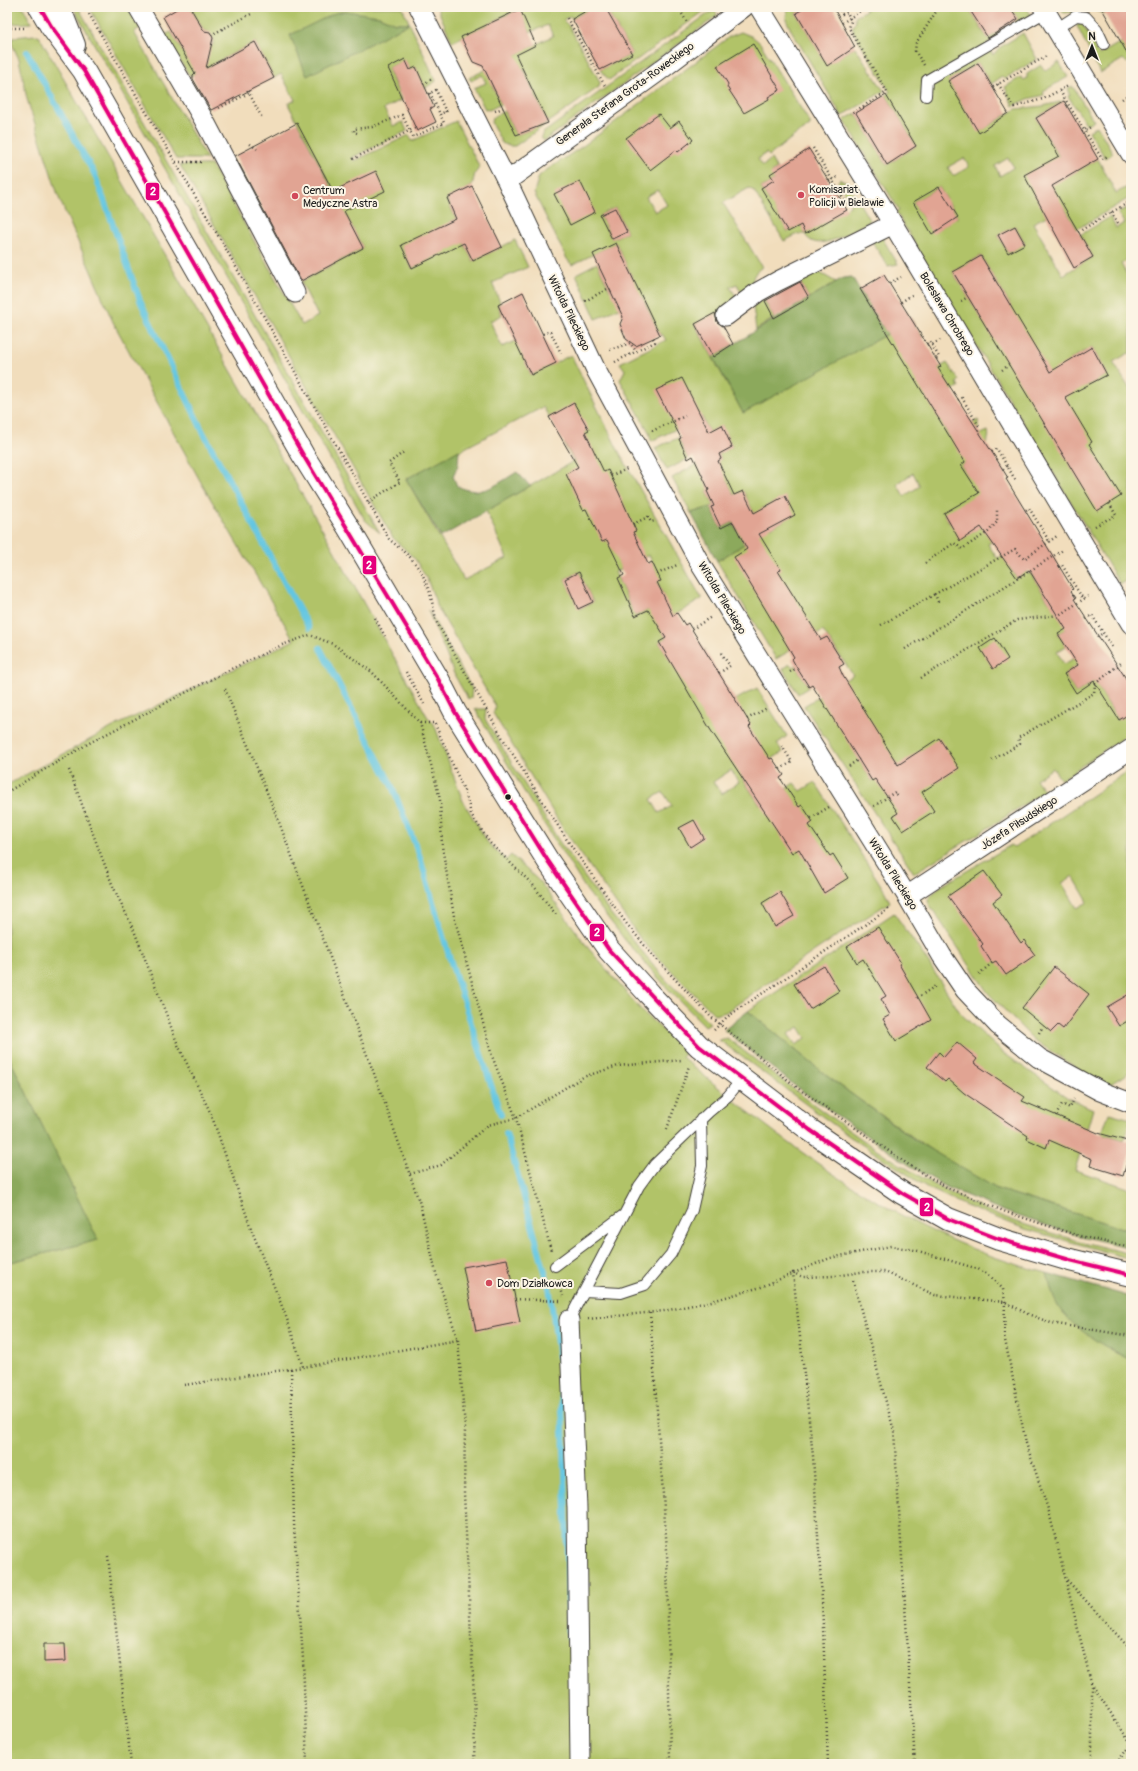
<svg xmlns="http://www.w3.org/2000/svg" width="1138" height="1771" font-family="Pangolin,sans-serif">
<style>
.green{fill:#b1c367;stroke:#667042;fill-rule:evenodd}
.forest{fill:#8ca95c;stroke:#54623c}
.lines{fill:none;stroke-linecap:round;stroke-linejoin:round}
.stream{stroke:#63c6e1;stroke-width:6}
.building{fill:#e1a493}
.lane-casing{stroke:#3c3934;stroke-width:12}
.street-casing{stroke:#3c3934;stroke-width:21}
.secondary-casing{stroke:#3c3934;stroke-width:24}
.path{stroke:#3c3934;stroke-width:2.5;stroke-dasharray:1 3;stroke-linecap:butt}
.lane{stroke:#fff;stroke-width:10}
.street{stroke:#fff;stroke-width:19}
.secondary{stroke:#fff;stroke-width:22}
.bus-1-casing{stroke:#fcf5e5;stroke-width:7}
.bus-1{stroke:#e5007d;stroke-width:4}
.poi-dot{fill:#d1495b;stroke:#fcf5e5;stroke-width:1.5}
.bus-dot{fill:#1c1c1c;stroke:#fcf5e5;stroke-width:1.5}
.labels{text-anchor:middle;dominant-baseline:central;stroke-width:4;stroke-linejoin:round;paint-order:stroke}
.street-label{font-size:11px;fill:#1c1c1c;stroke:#fcf5e5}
.poi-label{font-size:11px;fill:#1c1c1c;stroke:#fcf5e5;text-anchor:start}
.line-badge{stroke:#fcf5e5;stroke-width:1.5}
.badge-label{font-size:11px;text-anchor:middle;font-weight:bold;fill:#fff}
</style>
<rect width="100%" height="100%" fill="#fcf5e5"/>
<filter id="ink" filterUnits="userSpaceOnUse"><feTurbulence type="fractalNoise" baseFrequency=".025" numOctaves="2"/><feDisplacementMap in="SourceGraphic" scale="8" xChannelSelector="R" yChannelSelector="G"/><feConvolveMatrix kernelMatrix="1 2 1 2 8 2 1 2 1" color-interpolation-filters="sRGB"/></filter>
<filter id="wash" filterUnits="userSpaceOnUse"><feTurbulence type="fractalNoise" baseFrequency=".012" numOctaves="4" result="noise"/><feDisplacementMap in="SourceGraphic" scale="16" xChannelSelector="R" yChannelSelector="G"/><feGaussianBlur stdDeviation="0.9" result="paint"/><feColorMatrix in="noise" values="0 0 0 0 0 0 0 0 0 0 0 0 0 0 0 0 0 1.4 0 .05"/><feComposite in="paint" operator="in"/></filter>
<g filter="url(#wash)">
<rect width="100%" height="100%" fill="#f1ddbc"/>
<path class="green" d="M7,7H23L31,23L7,24Z
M73,7H78L380,533L365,520Z
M89,7H127L140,28L134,32L207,159H176Z
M190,7H402L436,81L425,88L416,67L410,70L405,60L388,68L401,100L384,109L393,126L403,122L407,131L353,157L354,161L409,135L412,141L456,121L480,168L475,173L472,186L447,199L456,219L448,223L462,239L473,261L515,240L528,267L492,283L500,302L498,305L502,315L490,321L502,347L516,341L531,375L571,355L618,450L702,599L658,625L666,638L659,642L672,663L687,660L705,649L703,659L735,700L757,688L787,736L777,744L783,752L742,778L760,805L794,783L801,791L815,782L884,890L890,902L819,948L726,1012L715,1015L642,941L562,827L493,713L496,707L439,610L427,579L415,559L393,538L180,165H211L302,325L318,316L301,282H297L281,252L282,248L301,282L363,248L288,104L295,100L281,74L274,78L255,42L190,76L163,36L171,32L188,60L213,45V38L209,32L204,31ZM379,16L395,23H409L290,35ZM401,245L442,253L412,268ZM543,407L549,417L589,430L564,444L574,461L486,511L507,558L464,580L406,479ZM649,555L660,581L657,582L663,595L656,606L635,616L615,572ZM579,572L593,602L579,609L565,579ZM731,770L739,782L722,794L713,782ZM663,792L672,806L659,813L651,799Z
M437,7H593L572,19L571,16L563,20L569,26L600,82L599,87L515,146H509L502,143L491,122L492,118L504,111L516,135L548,123L523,68L491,83L501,104L489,110L485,109L474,88L486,83L482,75L471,81L469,78L553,36L548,25L530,32L519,9L452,42Z
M605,7H710L609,80L600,70L632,54Z
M788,7H807L796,13L827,65L855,47L884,91L842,116L790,28L786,19Z
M864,7H968L988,39L1018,19L1010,7H1026L1032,16L986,44L993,55L999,48L1023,33L1037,59L1004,79L1002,77L991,84L978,63L948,81L979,132L1016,109L1043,106L1064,101L1036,118L1070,175L1098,159L1116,193L1131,185V197L1077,229L1064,207L1033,223L1063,275L1093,257L1080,235L1110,217L1116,228L1124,223L1118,213L1126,208L1131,216V258L1121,264L1131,282V354L1129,353L1113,362L1131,391V578L1120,584C1046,459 970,336 896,212L899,210L844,120L856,113L887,165L916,146L886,95L890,92L853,31V25L856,22L855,17L866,10ZM964,158L969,167L953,176L948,167ZM1008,158L1014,167L1000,176L995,166ZM939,187L958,217L932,233L913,202ZM1015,226L1025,243L1008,253L998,235ZM981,256L1010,305L983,321L953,272ZM1092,347L1107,375L1086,386L1071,359Z
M1060,7H1100L1105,14L1093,10L1064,13Z
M716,11L717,16L544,141L541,137L543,133L709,13Z
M1078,23H1082L1099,55L1131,36V61L1127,63L1123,59L1100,73L1077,26Z
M741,32L753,37L760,43L810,123V126L794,136L769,156L766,153L758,159L763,166L771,159L777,169L772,172L776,179L761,188L770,203L773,201L775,205L774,208L788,232L801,225L806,234L850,206L851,203L838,181L840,179L842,181H846L870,221C856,228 816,257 805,234H798L784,241L754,191L749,188L723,203L762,267C743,281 762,288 744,299L737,284L730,287L740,302L695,325L743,413L905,323L900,314L906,311L923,337L899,351L922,389L940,379L935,370L947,363L959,380L957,383L959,387L948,392L943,386L927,396L949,436L978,420L979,426L974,437L988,431C992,446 976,450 965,457L967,461L961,465L968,475L972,473L984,492L956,510L954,508L944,514L950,524L961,518L963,522L961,523L968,535L984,525L993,541L988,544L997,558L1017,552L1024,559L1017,561L1009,567L1017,578L1025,572L1031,574L1049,602L1053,600L1068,628L1058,634L1066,646L1057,652L1064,664L1080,655L1082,658L1092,652L1105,676L1099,680L1097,685L1118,720L1131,713V732L1061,780L1053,768L1036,779L1044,791L996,823L914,873L804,706L853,675L823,631L776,659L717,561L754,538L736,529L757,519L743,491L734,495L727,481L707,491L714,506L691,513L672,478L697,464L700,469L721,459L719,454L732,447L722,426L709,432L702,417L651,441L649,432L620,380L625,370L620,363L666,340L662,334L660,335L642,297L596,319L576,274L597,263L610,290L633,279L616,243L572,265L567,259L534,193L539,176L545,171L583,146L729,37ZM658,190L667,205L655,212L646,197ZM615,208L627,232L612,239L600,215ZM913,473L920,486L904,496L897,484ZM785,497L794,515L771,528L761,509ZM1086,660L1098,679L1076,693L1064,674ZM880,738L897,764L872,781L855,753Z
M35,35L39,36L330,543L427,716L434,724L463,801L488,843L506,860L511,855L540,882L589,949L642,1011L685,1051L682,1057C790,1149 907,1238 1047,1273L1058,1306L1110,1350L1131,1360V1764H7V1263L97,1240L7,1053V785L113,727L294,640L203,486L113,322L59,198L27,99L19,59L11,42L14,37Z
M1059,62L1068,77L1043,91L1044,95L1028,99L1013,106L1005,87L1021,77L1024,80L1027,78V74L1041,65L1045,71Z
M1071,87H1073L1094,121L1087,125L1068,96L1070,94L1068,88Z
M1097,126L1113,153L1105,158L1089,131Z
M881,236L898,264L888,266L871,240Z
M813,269L836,282L809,298L797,276Z
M763,298L774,318L756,330L753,306Z
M678,438L688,459L667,470L655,448Z
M428,610L472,689L471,698L468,699L455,676Z
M790,664L793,667L795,665L809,687L798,694L783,669Z
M475,709H486L485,719L559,841L611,914L666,980L710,1023L705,1026L668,989L625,940L587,891L529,800Z
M1131,769V1071L1109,1085L1086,1074L1034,1040L988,993L929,904L928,899L938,888L1011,845L1014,848ZM1073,876L1088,902L1077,908L1062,883Z
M894,913L926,959L961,1014L1002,1052L1068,1098L1093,1109L1075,1170L1131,1189V1231L997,1189L941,1157L857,1098L827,1076L748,1011ZM799,1027L806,1038L796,1045L788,1034Z
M727,1038C803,1096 878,1158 964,1200C1015,1225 1076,1241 1131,1254V1259L1025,1229L966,1206L928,1188L849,1136L719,1040Z
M1109,1113L1131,1119L1124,1140L1102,1133Z"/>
<path class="forest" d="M346,11L379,16L395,23H410L307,76L290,35L335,13Z
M852,277L881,326L884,325L889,333L743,413L713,357L836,282L843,278Z
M459,450L458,465L453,476L457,486C483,498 495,485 517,472L530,486L441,537L406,479Z
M711,507L721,528L733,522L736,529L754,538L717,561L691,513Z
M748,1011L827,1076L857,1098L918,1142L997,1189L1131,1231V1248L1076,1235L1006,1212L948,1188L909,1165L799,1089L724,1030Z
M7,1053L98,1240L7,1263Z
M1047,1273L1131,1297V1360C1109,1350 1070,1327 1058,1306C1052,1297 1050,1284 1047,1273Z"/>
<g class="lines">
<path class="stream" d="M27,52L95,175L141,303L203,432L309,628
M320,648L392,786L419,854L449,956L501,1115
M506,1133L549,1286L560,1365L565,1471L569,1637"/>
</g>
<g id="blocks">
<path class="building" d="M180,7H190L204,31L210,32L213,38L206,68L255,42L274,78L211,110L193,79V75L195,73L163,17Z
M593,7H605L632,54L600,70L572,19Z
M807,7H833L855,47L827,66L796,13Z
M968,7H1010L1018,19L988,38Z
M1101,7H1131V60Z
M520,9L536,45L516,55L548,123L516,135L483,66L473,62L461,37Z
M753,44L780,90L768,97L769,99L744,113L727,87L728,84L717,66Z
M405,59L410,70L416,67L434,107L430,109L436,122L417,131L388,68Z
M978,63L1008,113L979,133L948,81Z
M886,95L916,146L887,165L856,113Z
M1064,101L1098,159L1052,186L1093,257L1074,268L1024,175L1059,156L1036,118Z
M659,114L670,128L679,121L693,140L678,152L676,150L650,170L626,138Z
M297,123L333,191L376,171L385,191L344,211L363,248L301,281L235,156Z
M809,149L847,210L805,234L801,225L788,232L761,188L774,180L770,174Z
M580,181L595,212L570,225L554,194Z
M472,186L502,247L473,261L464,243L412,268L401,245L456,219L447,198Z
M939,187L958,217L932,234L913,202Z
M615,208L627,232L612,239L600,215Z
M1015,226L1025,244L1008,253L998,235Z
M616,243L660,335L636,346L626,339L620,324L623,317L593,254Z
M981,256L1050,372L1092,347L1107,375L1065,397L1092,442L1089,444L1121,496L1097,511L953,272Z
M884,275L941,367L938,368L997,460L1008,478L1006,479L1073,589L1071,591L1076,598L1074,599L1131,686V713L1119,720L1094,681L1076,693L1064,674L1078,665L1058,634L1066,629L1029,570L1017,578L981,527L960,541L944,513L979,493L961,465L965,462L860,289Z
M800,282L809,298L774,318L765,301Z
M523,292L556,363L531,375L498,305Z
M715,313L717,322L723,326L733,344L713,357L695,324Z
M682,378L709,432L722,425L732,447L719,454L721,459L718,461L734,495L743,491L754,513L785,496L795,515L759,534L781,570L778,571L821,640L827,637L844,664L839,667L843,676L898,765L939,738L959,768L922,792L934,811L903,831L893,816L898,813L875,779L872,781L812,685L809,687L797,668L792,659L794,657L734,557L747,549L733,522L721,528L711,507L714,506L707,491L709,490L693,456L688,459L679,439L681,438L656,390Z
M574,403L589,430L585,432L604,472L608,470L619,493L636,531L633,532L648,564L652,562L661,581L657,582L673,616L677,613L685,625L688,623L751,725L749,727L770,759L772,758L784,775L780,778L799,807L802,805L813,822L809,825L830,856L833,854L848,878L824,893L799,849L792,853L710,729L659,642L666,638L648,610L635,616L618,578L624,575L607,540L602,542L586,509L583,510L566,474L578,467L549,417Z
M579,572L593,602L578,609L565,579Z
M995,638L1008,659L993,669L980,648Z
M694,820L704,838L690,847L679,828Z
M984,871L1002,895L993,902L1021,943L1024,940L1035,955L1006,975L996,961L992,963L981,946L983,944L948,896Z
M780,892L794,916L775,927L762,903Z
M878,927L901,963L899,964L931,1020L896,1041L883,1019L890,1015L881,999L886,996L863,959L857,963L847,947Z
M824,966L839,991L810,1009L794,984Z
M1054,967L1089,994L1063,1029L1058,1025L1051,1032L1022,1008Z
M1131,993V1019L1119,1026L1107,1007Z
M957,1042L977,1059L974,1063L1025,1097L1022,1101L1098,1133L1131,1142V1149L1123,1176L1090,1166L1092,1159L1049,1140L1046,1148L1027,1139L1028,1136L964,1093L948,1079L945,1082L927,1067L939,1052L944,1057Z
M507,1259L520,1322L476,1331L463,1267Z
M44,1644H65L66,1661L44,1662Z"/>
</g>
</g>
<g filter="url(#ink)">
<use href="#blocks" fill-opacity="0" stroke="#3c3934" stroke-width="1"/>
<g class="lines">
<g class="lane-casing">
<path id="lane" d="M1056,29L1076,16L1086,17L1097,29L1104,44
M926,96L927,80L1046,12
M555,1266L622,1216
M584,1291L621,1293L645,1285L671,1254L692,1210L702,1166L701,1119
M569,1320L639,1186L655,1164L709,1112L728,1096L742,1079"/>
</g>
<g class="street-casing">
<path id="street" d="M138,7L204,120L295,293
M419,7L507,181L596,370L702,567L907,896L942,956L965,990L998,1025L1039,1058L1100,1091L1131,1103
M759,7L893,224L1131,624
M1043,7L1131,154
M507,181L658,72L744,7
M726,316L758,292L778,281L893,224
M907,896L1131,749
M569,1320L577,1508L580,1764"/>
</g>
<g class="secondary-casing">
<path id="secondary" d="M40,7L51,26L84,71L303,455L348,527L438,679L455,712L548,861L609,950L649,994L699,1046L810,1130L902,1193L948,1219L999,1239L1070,1260L1131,1275
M59,7L74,45"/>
</g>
<path class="path" d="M85,7L227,251L385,532L389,539L411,558L422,573L430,593L437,623L502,737L567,840L626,923L654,957L711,1017L799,1089L909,1165L948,1188L1006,1212L1076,1235L1131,1248
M678,7L688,24
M838,7L842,14L847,12L851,21L849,28L887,92L850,114
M567,18L605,86
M842,23L865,8
M7,28H26
M211,35L251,14
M924,65L915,51L916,43L939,7
M423,84L432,79
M998,84L1014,107L1043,99L1068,86
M993,87L1048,55
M248,91L262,118
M1060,91L1102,159L1108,156
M430,93L440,114
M428,94L436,90L446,112
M1122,99L1129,94
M219,108L249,93
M495,111L503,108
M1082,132L1092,126
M357,133L354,132V129L372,127L402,115L413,137L444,123L440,114L449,110
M250,144L257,149
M813,148L848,206
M353,159L415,128
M176,162H203
M829,181L840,176
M1111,212L1118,223
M1078,232L1131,201
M890,283L901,277
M585,301L609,288
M961,301L968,297
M901,302L912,295
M543,334L550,331L561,353
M927,344L930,342L932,345L940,340
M932,345L939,357L936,359
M610,350L630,343L636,351
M615,362L655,342L653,338
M1002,370L1009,365
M958,400L962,398L979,426
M652,431L685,416
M992,452L997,449L1016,481
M1003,469L1007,466
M611,476L627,469
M368,502L400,482L389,463L404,452
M1026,510L1029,508L1049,541
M633,524L648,517L651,522L655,521
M1095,526L1116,515L1109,503
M925,563L954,543L962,549L988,532L997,522V510
M1059,567L1062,565L1083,599
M657,574L677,565
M938,602L935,594L1015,549L1024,559L1057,536
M375,618L385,636
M1086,619L1092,615L1112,647
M881,625L935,594
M692,629L711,617
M1097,637L1103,633
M905,649L1063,550
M406,672L424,704
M790,672L797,668
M719,673L730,666L721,653
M921,678L1017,620L1059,615L1090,595
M1126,679L1130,676
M225,689L277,817L381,1092L420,1204L436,1273L458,1340L465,1428L464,1493L475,1718L474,1764
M747,719L767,708
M420,723H435
M435,724L466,795L471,814L490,843L533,885L557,916
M992,760L1020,744L1018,738L1094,693L1095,684L1121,663
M849,766L859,759
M780,769L792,762L782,746
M69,770L112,884L135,933L178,1045L211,1114L252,1231L287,1319L303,1367
M7,792L91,742L229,670L282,645L310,635L333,644L372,672L420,723L440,799L442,846L454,916L492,1056L516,1118L551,1250
M874,806L895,792L898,796
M811,818L829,807
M979,974L992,963
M917,998L937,985
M714,1030L727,1017L890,908
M1039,1033L1043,1026
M1056,1116L1062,1104L1070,1108L1074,1099
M667,1129L689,1066
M410,1174L441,1165L488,1125L516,1118L583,1077L618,1066L681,1060
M559,1280L563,1296
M853,1281L894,1431L915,1764
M515,1299L561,1301
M650,1313L667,1550L670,1764
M588,1319L664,1311L712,1301L761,1287L830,1258L891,1246L915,1250L978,1269L991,1277L1003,1289L1005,1302L1004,1335L1026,1443L1049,1512L1092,1686V1764
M291,1369L294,1524L303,1659L307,1764
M184,1385L303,1367L458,1340
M108,1556L131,1764
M1067,1580L1131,1650
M1093,1686L1131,1744L1116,1764
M828,1764L822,1600L813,1456L793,1273L803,1277L835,1276L861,1272H885L935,1295L1005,1302L1028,1314L1051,1323L1131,1336"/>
<use href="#lane" class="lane"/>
<use href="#street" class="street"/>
<use href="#secondary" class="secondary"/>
<g class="bus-1-casing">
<path id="bus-1" d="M40,7L51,26L84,71L303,455L438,679L455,712L548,861L609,950L699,1046L810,1130L902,1193L948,1219L999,1239L1070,1260L1131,1275"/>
</g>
<use href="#bus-1" class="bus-1"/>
</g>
</g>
<g class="poi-dot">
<circle cx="801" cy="195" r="4"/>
<circle cx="295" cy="196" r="4"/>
<circle cx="489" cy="1283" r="4"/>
</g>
<circle class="bus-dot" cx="508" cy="797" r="3.5"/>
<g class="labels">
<g class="street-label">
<text transform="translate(625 94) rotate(-36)">Generała Stefana Grota-Roweckiego</text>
<text transform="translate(569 313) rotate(64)">Witolda Pileckiego</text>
<text transform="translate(947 314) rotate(59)">Bolesława Chrobrego</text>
<text transform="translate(722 598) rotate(59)">Witolda Pileckiego</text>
<text transform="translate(1019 823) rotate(-33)">Józefa Piłsudskiego</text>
<text transform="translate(893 874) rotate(58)">Witolda Pileckiego</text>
</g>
<g class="poi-label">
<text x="809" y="189">Komisariat<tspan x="809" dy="13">Policji w Bielawie</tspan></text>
<text x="303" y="190">Centrum<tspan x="303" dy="13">Medyczne Astra</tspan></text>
<text x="497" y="1283">Dom Działkowca</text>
</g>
</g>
<g class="line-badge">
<rect x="145" y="182" width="15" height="19" rx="4" fill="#e5007d"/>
<rect x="362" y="555" width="15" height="20" rx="4" fill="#e5007d"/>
<rect x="589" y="923" width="16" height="19" rx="4" fill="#e5007d"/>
<rect x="919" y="1197" width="15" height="20" rx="4" fill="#e5007d"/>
</g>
<g class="badge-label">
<text x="153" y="195">2</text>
<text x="369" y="569">2</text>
<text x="597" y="936">2</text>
<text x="927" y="1211">2</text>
</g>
<rect width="1138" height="1771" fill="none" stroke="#fcf5e5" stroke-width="24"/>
<g transform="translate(1092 46)" stroke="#fcf5e5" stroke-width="3" paint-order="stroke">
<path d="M0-3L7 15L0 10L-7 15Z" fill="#1c1c1c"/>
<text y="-6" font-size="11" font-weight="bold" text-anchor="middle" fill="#1c1c1c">N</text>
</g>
</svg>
